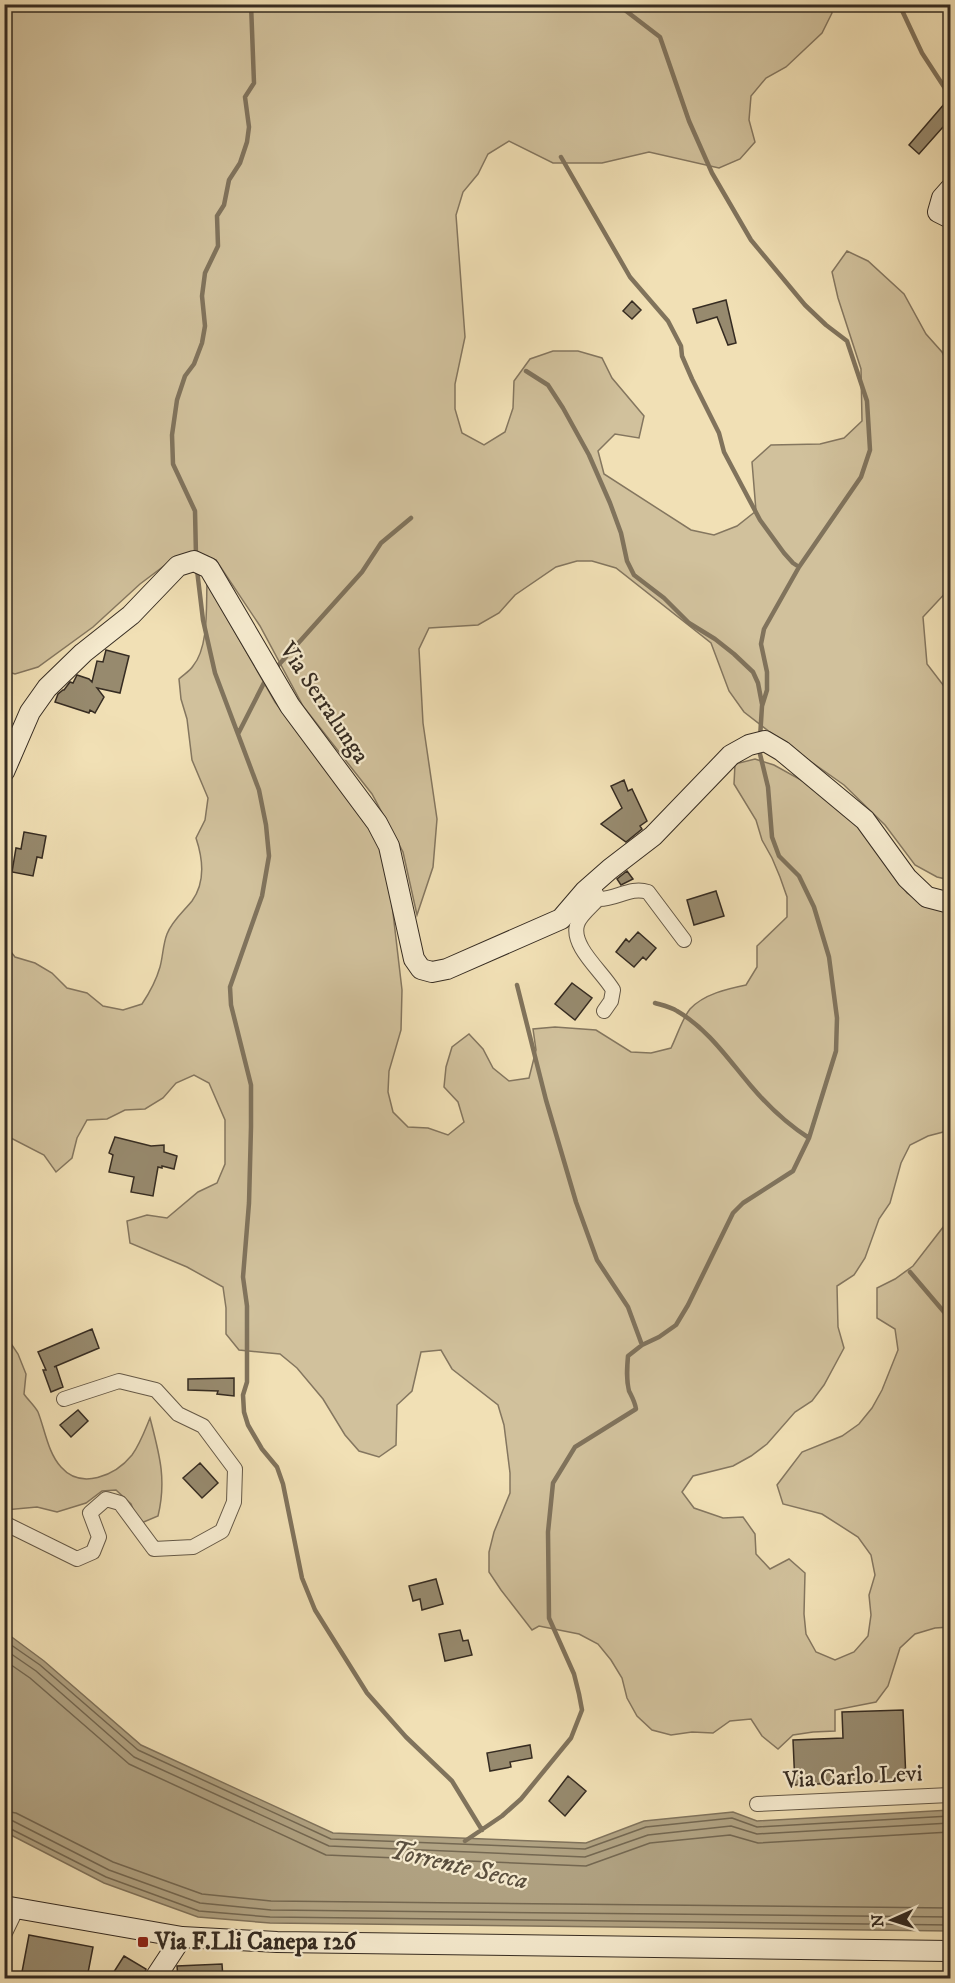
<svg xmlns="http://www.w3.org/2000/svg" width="955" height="1983" font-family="'IM FELL DW Pica',serif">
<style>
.green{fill:#d1c19c;stroke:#84765f;stroke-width:1.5}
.water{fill:#b1a383;stroke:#80735c;stroke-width:1.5}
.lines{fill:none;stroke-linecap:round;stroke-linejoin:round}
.shore{stroke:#746852;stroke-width:1.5}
.stream{stroke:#80735c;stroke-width:4.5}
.building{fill:#978a6e;stroke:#362c22;stroke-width:1.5}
.street-casing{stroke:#655947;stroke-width:16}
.secondary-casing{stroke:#362c22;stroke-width:22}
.street{stroke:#f6ebcf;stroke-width:14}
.secondary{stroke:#f6ebcf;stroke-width:20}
.poi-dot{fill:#8f2418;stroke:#f6ebcf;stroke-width:2}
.labels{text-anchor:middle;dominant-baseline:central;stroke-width:4.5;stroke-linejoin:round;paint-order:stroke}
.street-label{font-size:24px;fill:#362c22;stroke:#f6ebcf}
.poi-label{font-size:24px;font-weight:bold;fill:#362c22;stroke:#f6ebcf;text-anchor:start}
.water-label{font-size:26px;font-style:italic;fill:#5b503f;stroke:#f6ebcf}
</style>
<rect width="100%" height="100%" fill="#f1e0b5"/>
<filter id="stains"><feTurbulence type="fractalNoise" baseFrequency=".00333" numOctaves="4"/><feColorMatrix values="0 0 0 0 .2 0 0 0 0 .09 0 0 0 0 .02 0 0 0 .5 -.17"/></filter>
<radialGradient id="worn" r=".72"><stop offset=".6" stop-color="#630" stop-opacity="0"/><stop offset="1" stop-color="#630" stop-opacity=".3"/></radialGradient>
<path class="green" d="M4,5H830L832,13L822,33L786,67L766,78L751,96L749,120L755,142L740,159L719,168L649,152L602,163H553L509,141L488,154L478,174L463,192L456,215L465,337L455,384V409L462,433L484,445L505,432L513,408L514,381L530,359L553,351H578L602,358L612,378L644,416L639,438L615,434L598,451L604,474L691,530L714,535L737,526L756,511L752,462L771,445L820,444L844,438L862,421L861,369L838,298L832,272L847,251L868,261L904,294L926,334L942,352L950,368V548L945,561L950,574V588L923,617L927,664L950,694V880L937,877L915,865L885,825L844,785L780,740L744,712L729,691L711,643L616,568L592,561H577L556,567L515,595L499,613L478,625L429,628L419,649L423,723L437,819L433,867L417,915L403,852L372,794L303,706L260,626L216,560L195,552L172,560L140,584L93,627L38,667L15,674L5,671Z
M207,583L275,702L378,840L391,896L402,990L401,1030L389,1071L388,1092L393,1112L408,1127L428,1128L448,1135L464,1122L458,1102L444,1087L446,1067L452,1047L469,1034L483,1049L493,1068L509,1081L529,1078L536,1050L533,1029L555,1027L596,1030L631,1052L651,1053L671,1048C677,1036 682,1019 690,1009C704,994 727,989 746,985L757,967V946L787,917V897L780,877L772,858L762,840L756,820L734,784L735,764L755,759L774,765L812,786L858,826L907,893L929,907L950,912V1128L947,1131L928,1136L910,1145L901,1163L890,1203L879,1219L865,1258L854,1275L837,1286L838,1327L844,1348L824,1385L812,1401L795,1412L767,1444L751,1456L733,1466L693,1476L682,1492L694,1508L723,1518L743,1517L755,1534L756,1554L770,1569L789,1559L805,1573L804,1614L806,1634L816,1652L835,1660L854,1652L868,1636L871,1615L869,1595L875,1575L871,1555L858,1537L822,1514L783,1504L777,1485L802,1452L842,1436L859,1424L872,1408L882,1390L898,1350L895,1329L877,1318V1288L895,1279L913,1266L944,1226L950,1224V1627L935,1628L915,1634L900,1648L888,1686L876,1702L835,1710V1731L813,1732L793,1735L778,1749L762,1736L751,1719L730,1721L713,1733L692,1732L671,1735L652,1730L637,1716L627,1698L622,1678L611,1660L598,1644L579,1634L539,1626L532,1630L501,1590L489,1572V1552L494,1532L510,1493V1473L504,1425L498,1405L452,1369L441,1350L421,1352L412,1391L397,1405L396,1445L379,1457L359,1451L345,1435L323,1399L297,1368L280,1354L239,1350L226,1334V1308L223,1287L187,1267L130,1243L127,1221L147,1215L167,1218L198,1192L217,1183L225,1164V1120L209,1083L194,1075L176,1083L163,1098L145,1109L125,1110L107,1119L87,1120L77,1138L72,1158L56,1172L44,1155L5,1135L4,943L15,957L35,963L52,973L67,988L87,993L103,1006L123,1010L142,1004C150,992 156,981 160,967C163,956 163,944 167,934C172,921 183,912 192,901C206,882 203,859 196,838L205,820L208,798L192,760L187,719L181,699L179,679C183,675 190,671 193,666C209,647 206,606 207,583Z
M4,1333L18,1354L26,1374L24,1394C28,1400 35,1406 38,1412C45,1430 48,1453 61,1467C81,1490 115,1476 132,1455C140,1444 145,1430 150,1418C159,1453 167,1479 158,1516L139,1524L131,1504L116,1490L102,1491L86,1503L57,1512L37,1507L5,1510Z"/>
<path class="water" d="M5,1632L44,1661L141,1745L333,1833L586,1843L644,1821L733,1812L757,1821L950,1810V1931L270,1923L198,1917L104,1883L5,1832Z"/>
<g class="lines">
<path class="shore" d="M4,1640L40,1665L138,1750L331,1839L585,1849L646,1827L732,1818L757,1827L950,1816
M4,1649L36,1671L134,1757L329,1846L585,1857L648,1835L731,1826L757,1834L950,1823
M4,1660L30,1678L129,1764L326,1855L586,1866L650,1843L730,1835L758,1843L950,1832
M4,1811L16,1813L113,1862L202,1894L271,1901L950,1908
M4,1820L13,1821L109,1870L200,1903L271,1910L950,1917
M4,1827L9,1828L106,1877L199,1911L270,1917L950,1925"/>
<path class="stream" d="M617,4L660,37L689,121L712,173L751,240L805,305L826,325L847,341L867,401L870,450L861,477L799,567L764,629L761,644L767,672V690L762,706L760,738
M899,4L922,53L950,96
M561,157L630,277L668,321L681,346L682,356L692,379L719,433L724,452L760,520L784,553L793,563L799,567
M526,371L548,385L563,408L589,455L610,503L621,533L627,561L634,575L664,598L689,623L715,639L734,654L753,672L758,683L762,704
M196,556L195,511L173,464L172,435L177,400L185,376L194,364L202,343L205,326L202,296L205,273L218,246L217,216L224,205L229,180L240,163L247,142L249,127L245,97L254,83L251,4
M197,570L203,620L215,673L259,790L266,825L269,856L262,896L230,987L231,1005L251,1085V1127L249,1203L243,1277L247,1306V1382L243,1395L244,1412L248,1425L262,1449L277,1467L283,1484L302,1578L315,1610L367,1693L406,1737L452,1781L482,1830
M275,669L362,572L381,543L411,518
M238,734L267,677
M517,985L546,1100L576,1202L597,1260L628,1307L642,1345
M655,1003C662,1005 671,1007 677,1011C708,1029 728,1059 751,1086C768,1106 787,1124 809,1138
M910,1272L950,1319
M465,1841L502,1816L521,1799L571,1738L582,1710L579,1694L574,1674L549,1618L548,1532L553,1483L575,1447L636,1409C635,1402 632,1397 629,1391C626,1379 627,1368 628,1356L642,1345L659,1337L676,1325L688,1305L733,1213L743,1203L793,1171L809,1138L836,1051L837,1018L829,957L814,907L799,876L779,856L772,837L768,787L760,754V746"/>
</g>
<path class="building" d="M951,96V118L919,154L909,145Z
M726,300L736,343L728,345L717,317L697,323L693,309Z
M632,301L641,310L632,319L623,311Z
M106,650L129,656L120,693L97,688L104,697L95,713L90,710L89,713L55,702L58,694L63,690H64L70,682L73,683L77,675L89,679L92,682L97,661L103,662Z
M624,780L628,791L632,789L647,821L640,826L642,829L626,842L601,824L622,808L611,786Z
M24,832L46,836L42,858L37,857L33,876L12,872L16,848L21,849Z
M627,871L633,879L621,885L617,879Z
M716,891L724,916L694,925L687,900Z
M638,932L656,948L646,960L643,957L634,967L616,952L626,939L629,942Z
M572,983L592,998L575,1020L555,1004Z
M115,1137L151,1146L164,1145V1152L177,1156L174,1169L162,1166V1168L158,1167L153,1196L131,1192L134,1177L109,1172L113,1155L109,1153Z
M92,1329L99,1348L54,1367L56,1366L63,1387L51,1392L43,1370H46L38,1352Z
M234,1378V1396L217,1394L218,1391L188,1390V1379Z
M78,1410L88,1421L71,1437L60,1425Z
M200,1463L218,1483L202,1498L183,1478Z
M436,1579L443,1604L422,1610L420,1599L413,1601L409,1586Z
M460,1630L463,1641L468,1640L472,1655L445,1661L439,1634Z
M903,1710L906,1780L795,1785L793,1740L843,1738L842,1712Z
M530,1745L532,1758L510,1762L511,1767L490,1771L487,1753Z
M568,1776L586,1791L565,1816L549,1801Z
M29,1935L93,1947L87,1978H55L22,1972Z
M124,1956L146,1969L143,1978H110Z
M222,1964L223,1978H178L177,1966Z"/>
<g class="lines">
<g class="street-casing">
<path id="street" d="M595,891L598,899C616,900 630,886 648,892L684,940
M598,899C592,906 579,916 577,925C571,947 603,972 613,990L611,1001L604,1011
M4,1523L77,1559L93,1552L99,1537L90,1513L106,1499L120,1503L154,1549L193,1547L222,1531L234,1502L235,1469L203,1426L178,1414L156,1390L119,1381L64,1399
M757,1804L950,1795
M4,1935L17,1908"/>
</g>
<g class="secondary-casing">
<path id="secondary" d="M950,189L942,198L938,212L950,218
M4,772L30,712L47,688L83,653L131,615L178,566L194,561L209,568L290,706L377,823L389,846L414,959L421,969L432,972L447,969L561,919L585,891L610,869L653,836L731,755L749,745L765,741L782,751L865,820L907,878L927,897L950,903
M4,1906L182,1937L277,1942L950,1951
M155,1978L182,1937"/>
</g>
<use href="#street" class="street"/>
<use href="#secondary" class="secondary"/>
</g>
<rect class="poi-dot" x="137" y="1936" width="12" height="12" rx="3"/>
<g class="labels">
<g class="street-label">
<text transform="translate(324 703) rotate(56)">Via Serralunga</text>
<text transform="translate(853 1777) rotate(-3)">Via Carlo Levi</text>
</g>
<g class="poi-label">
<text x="155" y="1942">Via F.Lli Canepa 126</text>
</g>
<g class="water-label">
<text transform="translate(459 1866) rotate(13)">Torrente Secca</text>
</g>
</g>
<rect width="955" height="1983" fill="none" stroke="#f1e0b5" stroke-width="24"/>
<rect x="6" y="6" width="943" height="1971" fill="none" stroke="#362c22" stroke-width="3"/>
<rect x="12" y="12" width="931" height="1959" fill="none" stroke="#362c22" stroke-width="1.5"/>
<g transform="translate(892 1920) rotate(267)" stroke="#f6ebcf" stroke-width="4.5" paint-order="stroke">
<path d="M0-4.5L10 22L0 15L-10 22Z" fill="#362c22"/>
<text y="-9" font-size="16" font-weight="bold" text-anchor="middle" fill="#362c22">N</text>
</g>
<rect width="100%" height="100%" filter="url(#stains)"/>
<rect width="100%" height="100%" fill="url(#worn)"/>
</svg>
